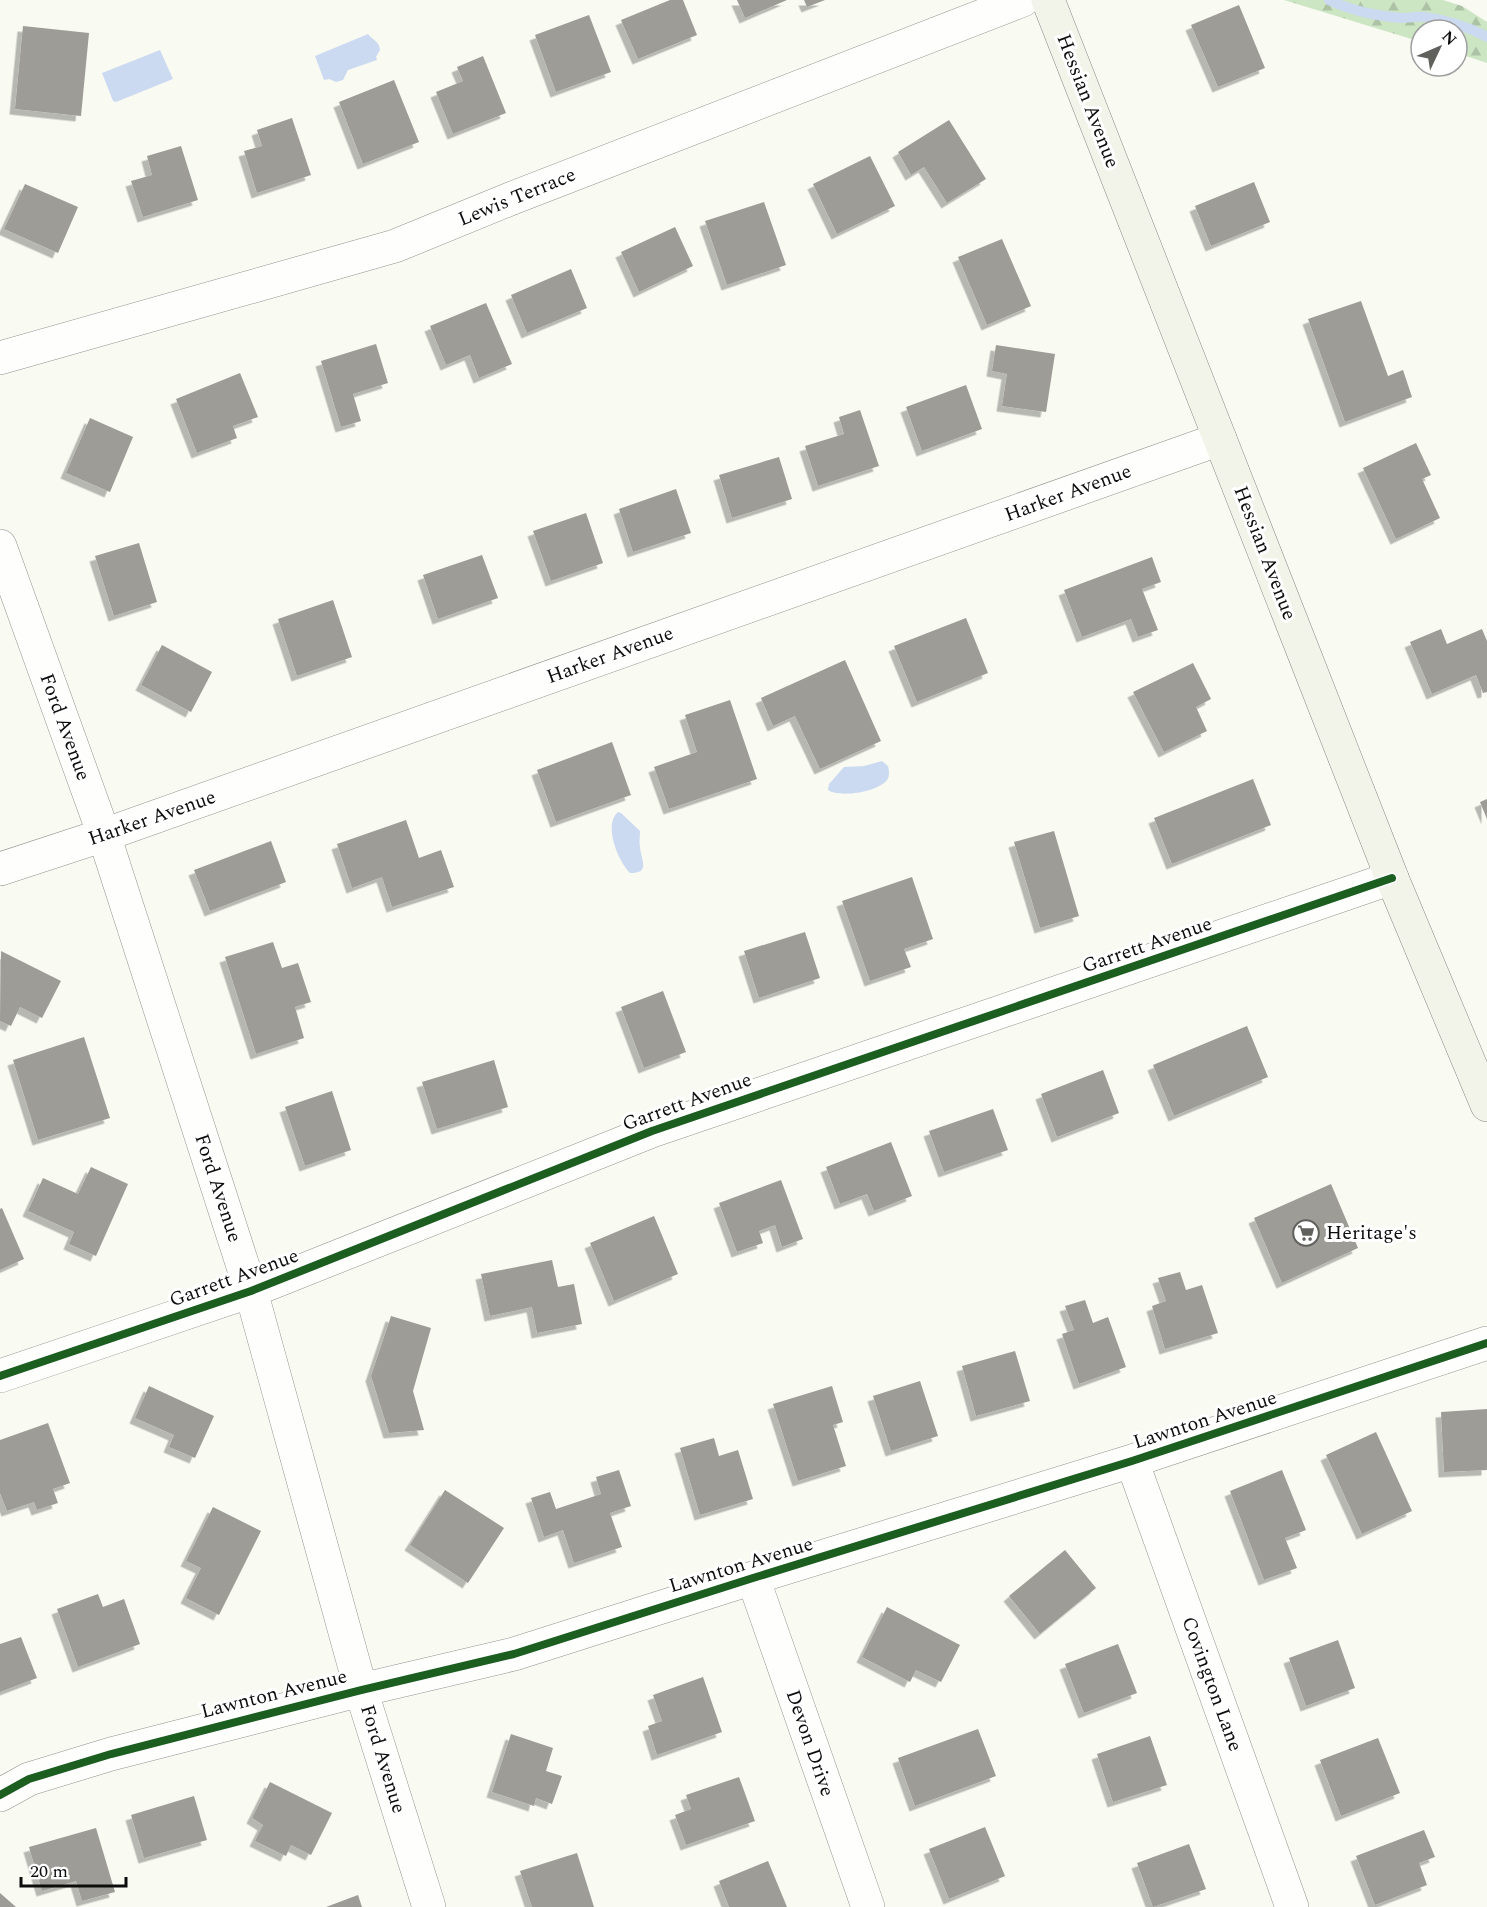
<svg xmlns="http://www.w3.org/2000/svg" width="1487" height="1907" font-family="Spectral,serif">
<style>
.forest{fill:url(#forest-firs)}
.water{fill:#ccdaf1}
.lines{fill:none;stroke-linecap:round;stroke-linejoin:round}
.stream{stroke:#ccdaf1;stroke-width:10}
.building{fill:#9d9c97;filter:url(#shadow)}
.minor-casing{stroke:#939490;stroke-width:34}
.secondary-casing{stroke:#8a8a87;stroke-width:34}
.minor{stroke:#fefefd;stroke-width:33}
.secondary{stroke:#f2f4ea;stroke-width:33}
.cycleway-casing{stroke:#fff;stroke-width:11}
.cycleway{stroke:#1b5e20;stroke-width:8}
.labels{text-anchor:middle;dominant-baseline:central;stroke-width:6;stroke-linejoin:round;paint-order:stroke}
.street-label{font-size:20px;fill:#0d0d0d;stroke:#fff}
.poi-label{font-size:20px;fill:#0d0d0d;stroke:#fff;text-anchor:start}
</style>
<defs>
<pattern id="forest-firs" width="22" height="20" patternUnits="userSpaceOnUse" patternTransform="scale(1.5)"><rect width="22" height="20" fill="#cce5c3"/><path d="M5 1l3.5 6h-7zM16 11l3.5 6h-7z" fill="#aec3a6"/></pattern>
<filter id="shadow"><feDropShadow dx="-5.5" dy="5.5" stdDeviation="0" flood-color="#0004"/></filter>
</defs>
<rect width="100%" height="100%" fill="#f9faf2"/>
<path class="forest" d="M1284,0H1443L1462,6L1487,22V63L1457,53V30H1421V42Z"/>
<path class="water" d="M368,34C373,41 379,40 380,50L376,57L377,60L348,70L343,80L336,82L329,79L324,80L315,56Z
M160,50L173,79L116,102L113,101L102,73Z
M882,761L888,766C889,770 890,776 887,780C878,792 840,798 828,790L829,784L844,767L864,766Z
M618,812L621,813L640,831C640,836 639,842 640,847C641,860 651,873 630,873C618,861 603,825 618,812Z"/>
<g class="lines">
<path class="stream" d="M1329,0C1350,10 1377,16 1401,18C1409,18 1417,16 1425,17C1445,20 1469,27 1487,37"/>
</g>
<path class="building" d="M670,0H683L697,35L638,59L621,20Z
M737,0H787L745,18Z
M804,0H825L807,7Z
M1239,5L1265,68L1218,87L1191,25Z
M589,15L611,72L556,92L535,35Z
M23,26L89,33L81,116L15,109Z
M483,56L506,113L453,134L436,92L463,81L457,67Z
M394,80L419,142L363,164L339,102Z
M292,118L311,175L257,193L244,151L262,146L257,130Z
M949,120L986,179L947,203L924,167L911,175L898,152Z
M181,146L198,200L143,217L131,181L152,175L147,156Z
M870,156L895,206L837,234L813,184Z
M1254,182L1270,222L1211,246L1195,206Z
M25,184L78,207L58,253L4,229Z
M764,202L786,265L727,285L705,221Z
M675,227L693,266L639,292L621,252Z
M1002,239L1031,306L987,325L958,257Z
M571,269L587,308L527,333L511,295Z
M1361,301L1388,376L1403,370L1412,397L1345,422L1308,319Z
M486,303L512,364L479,378L470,355L446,365L430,326Z
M376,344L388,383L353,394L361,421L341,427L321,361Z
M996,345L1055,354L1046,412L1002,406L1007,374L992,371Z
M240,373L258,417L233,426L237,438L197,453L176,399Z
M966,385L982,429L922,451L906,407Z
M860,410L879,466L818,486L805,446L844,434L839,417Z
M90,418L133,437L110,492L66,473Z
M1416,443L1431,475L1422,479L1440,518L1396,539L1363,468Z
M779,457L792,499L732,518L719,475Z
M676,489L691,533L633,552L619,509Z
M586,513L603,563L551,581L533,531Z
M139,543L157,602L114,616L95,556Z
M482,555L498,598L438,619L423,575Z
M1152,557L1161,582L1142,589L1158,630L1138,637L1131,619L1082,637L1064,590Z
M333,600L352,657L297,676L278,619Z
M966,618L988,673L917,702L894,646Z
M1441,629L1447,644L1482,629L1487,641V692L1483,693L1476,675L1432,694L1410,642Z
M162,645L212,672L191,712L141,685Z
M845,660L881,741L820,769L795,716L773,726L761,698Z
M1193,663L1211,699L1196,707L1207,731L1164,752L1133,692Z
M730,700L757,779L669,809L654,767L697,752L685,715Z
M612,742L631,795L556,822L537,770Z
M1253,779L1271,825L1172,864L1154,818Z
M1487,799V819L1480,802Z
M406,820L419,858L441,850L454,887L392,907L382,877L352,888L337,844Z
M1054,831L1079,916L1040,928L1014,842Z
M271,841L286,882L210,911L194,870Z
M912,877L933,939L904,949L911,967L870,981L842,901Z
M805,932L820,978L759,998L744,951Z
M273,942L282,968L298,963L311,1002L295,1007L304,1038L256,1054L225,957Z
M1,951L61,981L42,1018L20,1007L11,1026L0,1021Z
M663,991L686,1052L644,1068L621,1007Z
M1247,1026L1268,1077L1174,1116L1153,1065Z
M84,1037L110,1118L38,1140L13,1060Z
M494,1060L508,1107L437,1129L422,1082Z
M1103,1070L1119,1113L1057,1137L1041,1094Z
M332,1091L351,1150L305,1166L285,1107Z
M993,1109L1008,1150L944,1172L929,1131Z
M891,1142L912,1196L874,1211L867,1194L840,1204L826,1167Z
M91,1167L128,1184L96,1256L69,1244L74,1232L28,1211L43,1178L78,1194Z
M781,1180L803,1239L782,1247L775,1225L759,1231L763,1243L737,1252L719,1203Z
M1331,1184L1358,1248L1282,1283L1254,1218Z
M2,1208L24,1259L0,1270V1209Z
M654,1216L678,1274L614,1301L590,1243Z
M552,1260L558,1287L574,1284L582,1324L537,1333L532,1307L490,1316L481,1274Z
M1180,1272L1186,1290L1202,1285L1218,1333L1165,1349L1152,1306L1166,1301L1158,1278Z
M1085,1300L1093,1323L1108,1317L1126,1367L1079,1384L1062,1334L1074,1330L1065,1306Z
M391,1316L431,1328L413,1391L424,1430L389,1433L371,1376Z
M1015,1351L1030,1401L976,1416L962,1366Z
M920,1381L938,1436L891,1451L873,1396Z
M149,1386L214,1416L195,1458L169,1447L174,1435L135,1418Z
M832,1386L843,1422L833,1425L846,1466L798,1481L773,1404Z
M1487,1409V1470L1444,1472L1441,1412Z
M48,1423L70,1483L53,1489L58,1503L37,1510L34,1502L7,1511L0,1493V1440Z
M1376,1432L1412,1511L1362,1534L1326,1455Z
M714,1438L719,1456L738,1450L753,1499L700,1515L680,1448Z
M619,1470L631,1506L610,1513L622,1547L574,1563L563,1530L544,1537L531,1498L550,1492L556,1509L601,1494L596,1477Z
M1282,1470L1306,1530L1285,1538L1297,1568L1264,1580L1230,1491Z
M445,1490L504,1528L468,1583L410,1545Z
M213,1507L261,1531L219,1615L186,1598L201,1568L186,1561Z
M1065,1550L1096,1588L1040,1634L1009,1596Z
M98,1594L103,1607L124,1599L140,1644L78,1667L57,1609Z
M887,1607L960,1645L941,1682L916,1670L910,1682L862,1657Z
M21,1637L37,1678L0,1692V1644Z
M1338,1640L1355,1688L1306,1706L1289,1658Z
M1118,1644L1137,1693L1084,1713L1065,1664Z
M703,1677L722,1732L657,1755L648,1726L662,1721L653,1695Z
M978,1729L996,1776L915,1806L898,1758Z
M511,1734L553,1748L546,1771L562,1776L552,1804L536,1798L534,1806L492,1792Z
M1150,1736L1167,1785L1113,1802L1097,1754Z
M1378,1738L1400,1793L1341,1816L1320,1760Z
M739,1777L755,1821L686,1845L675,1815L691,1809L686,1795Z
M270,1782L332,1813L311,1855L291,1845L286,1856L255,1841L263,1825L252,1818Z
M194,1796L207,1840L144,1858L131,1815Z
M985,1827L1005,1876L949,1899L929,1849Z
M96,1828L115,1892L82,1901L76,1881L42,1891L29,1847Z
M1424,1830L1435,1857L1419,1863L1427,1885L1375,1905L1356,1856Z
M1189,1844L1206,1889L1153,1907L1137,1863Z
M577,1853L594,1907H532L520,1871Z
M768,1861L787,1907H729L719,1881Z
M0,1893L16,1907H0Z
M358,1895L362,1907H326Z"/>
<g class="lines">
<g class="minor-casing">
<path id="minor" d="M0,358L395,246L510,199L1023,0
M0,546L104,835L251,1291L361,1690L429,1907
M0,869L104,835L1220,439
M0,1376L251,1291L652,1131L1392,878
M1132,1461L1292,1907
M753,1578L868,1907
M0,1795L29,1779L111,1754L361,1690L514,1654L753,1578L1132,1461L1487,1343"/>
</g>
<g class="secondary-casing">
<path id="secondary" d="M1048,0L1392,878L1487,1105"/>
</g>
<use href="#minor" class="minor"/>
<use href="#secondary" class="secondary"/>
<g class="cycleway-casing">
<path id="cycleway" d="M0,1376L251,1291L652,1131L1392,878
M0,1795L29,1779L111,1754L361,1690L514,1654L753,1578L1132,1461L1487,1343"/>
</g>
<use href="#cycleway" class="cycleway"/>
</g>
<defs>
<g id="supermarket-ring" transform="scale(1.35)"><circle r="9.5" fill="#fff" stroke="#60605d" stroke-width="1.5"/><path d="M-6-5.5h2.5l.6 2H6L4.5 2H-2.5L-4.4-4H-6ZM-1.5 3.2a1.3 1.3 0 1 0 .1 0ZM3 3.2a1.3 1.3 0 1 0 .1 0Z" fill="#60605d"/></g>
</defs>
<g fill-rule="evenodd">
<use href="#supermarket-ring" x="1306" y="1233"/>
</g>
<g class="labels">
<g class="street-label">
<text transform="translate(1088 101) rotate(69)">Hessian Avenue</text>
<text transform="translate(517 197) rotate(-22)">Lewis Terrace</text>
<text transform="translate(1068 493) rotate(-20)">Harker Avenue</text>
<text transform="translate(1265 553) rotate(69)">Hessian Avenue</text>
<text transform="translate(610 655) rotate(-20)">Harker Avenue</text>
<text transform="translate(65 727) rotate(70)">Ford Avenue</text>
<text transform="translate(152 818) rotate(-19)">Harker Avenue</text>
<text transform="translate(1147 945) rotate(-19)">Garrett Avenue</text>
<text transform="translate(687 1102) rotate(-20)">Garrett Avenue</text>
<text transform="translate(218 1188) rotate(72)">Ford Avenue</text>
<text transform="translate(234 1278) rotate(-20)">Garrett Avenue</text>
<text transform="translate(1205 1420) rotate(-18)">Lawnton Avenue</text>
<text transform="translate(741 1565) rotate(-17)">Lawnton Avenue</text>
<text transform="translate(1212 1684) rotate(70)">Covington Lane</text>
<text transform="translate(274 1694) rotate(-14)">Lawnton Avenue</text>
<text transform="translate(810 1743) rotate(71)">Devon Drive</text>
<text transform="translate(383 1759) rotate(73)">Ford Avenue</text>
</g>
<g class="poi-label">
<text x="1326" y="1233">Heritage's</text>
</g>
</g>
<g transform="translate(1439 48) rotate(46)"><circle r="28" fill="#ffffff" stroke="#9e9e9e" stroke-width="1.5"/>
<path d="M0-4.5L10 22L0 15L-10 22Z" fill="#60605d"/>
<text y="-9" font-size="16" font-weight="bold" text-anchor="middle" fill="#0d0d0d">N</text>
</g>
<path d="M21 1877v9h105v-9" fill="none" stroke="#0d0d0d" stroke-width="3"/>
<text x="30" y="1877" font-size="18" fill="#0d0d0d" stroke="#ffffff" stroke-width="4.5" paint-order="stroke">20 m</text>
</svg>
